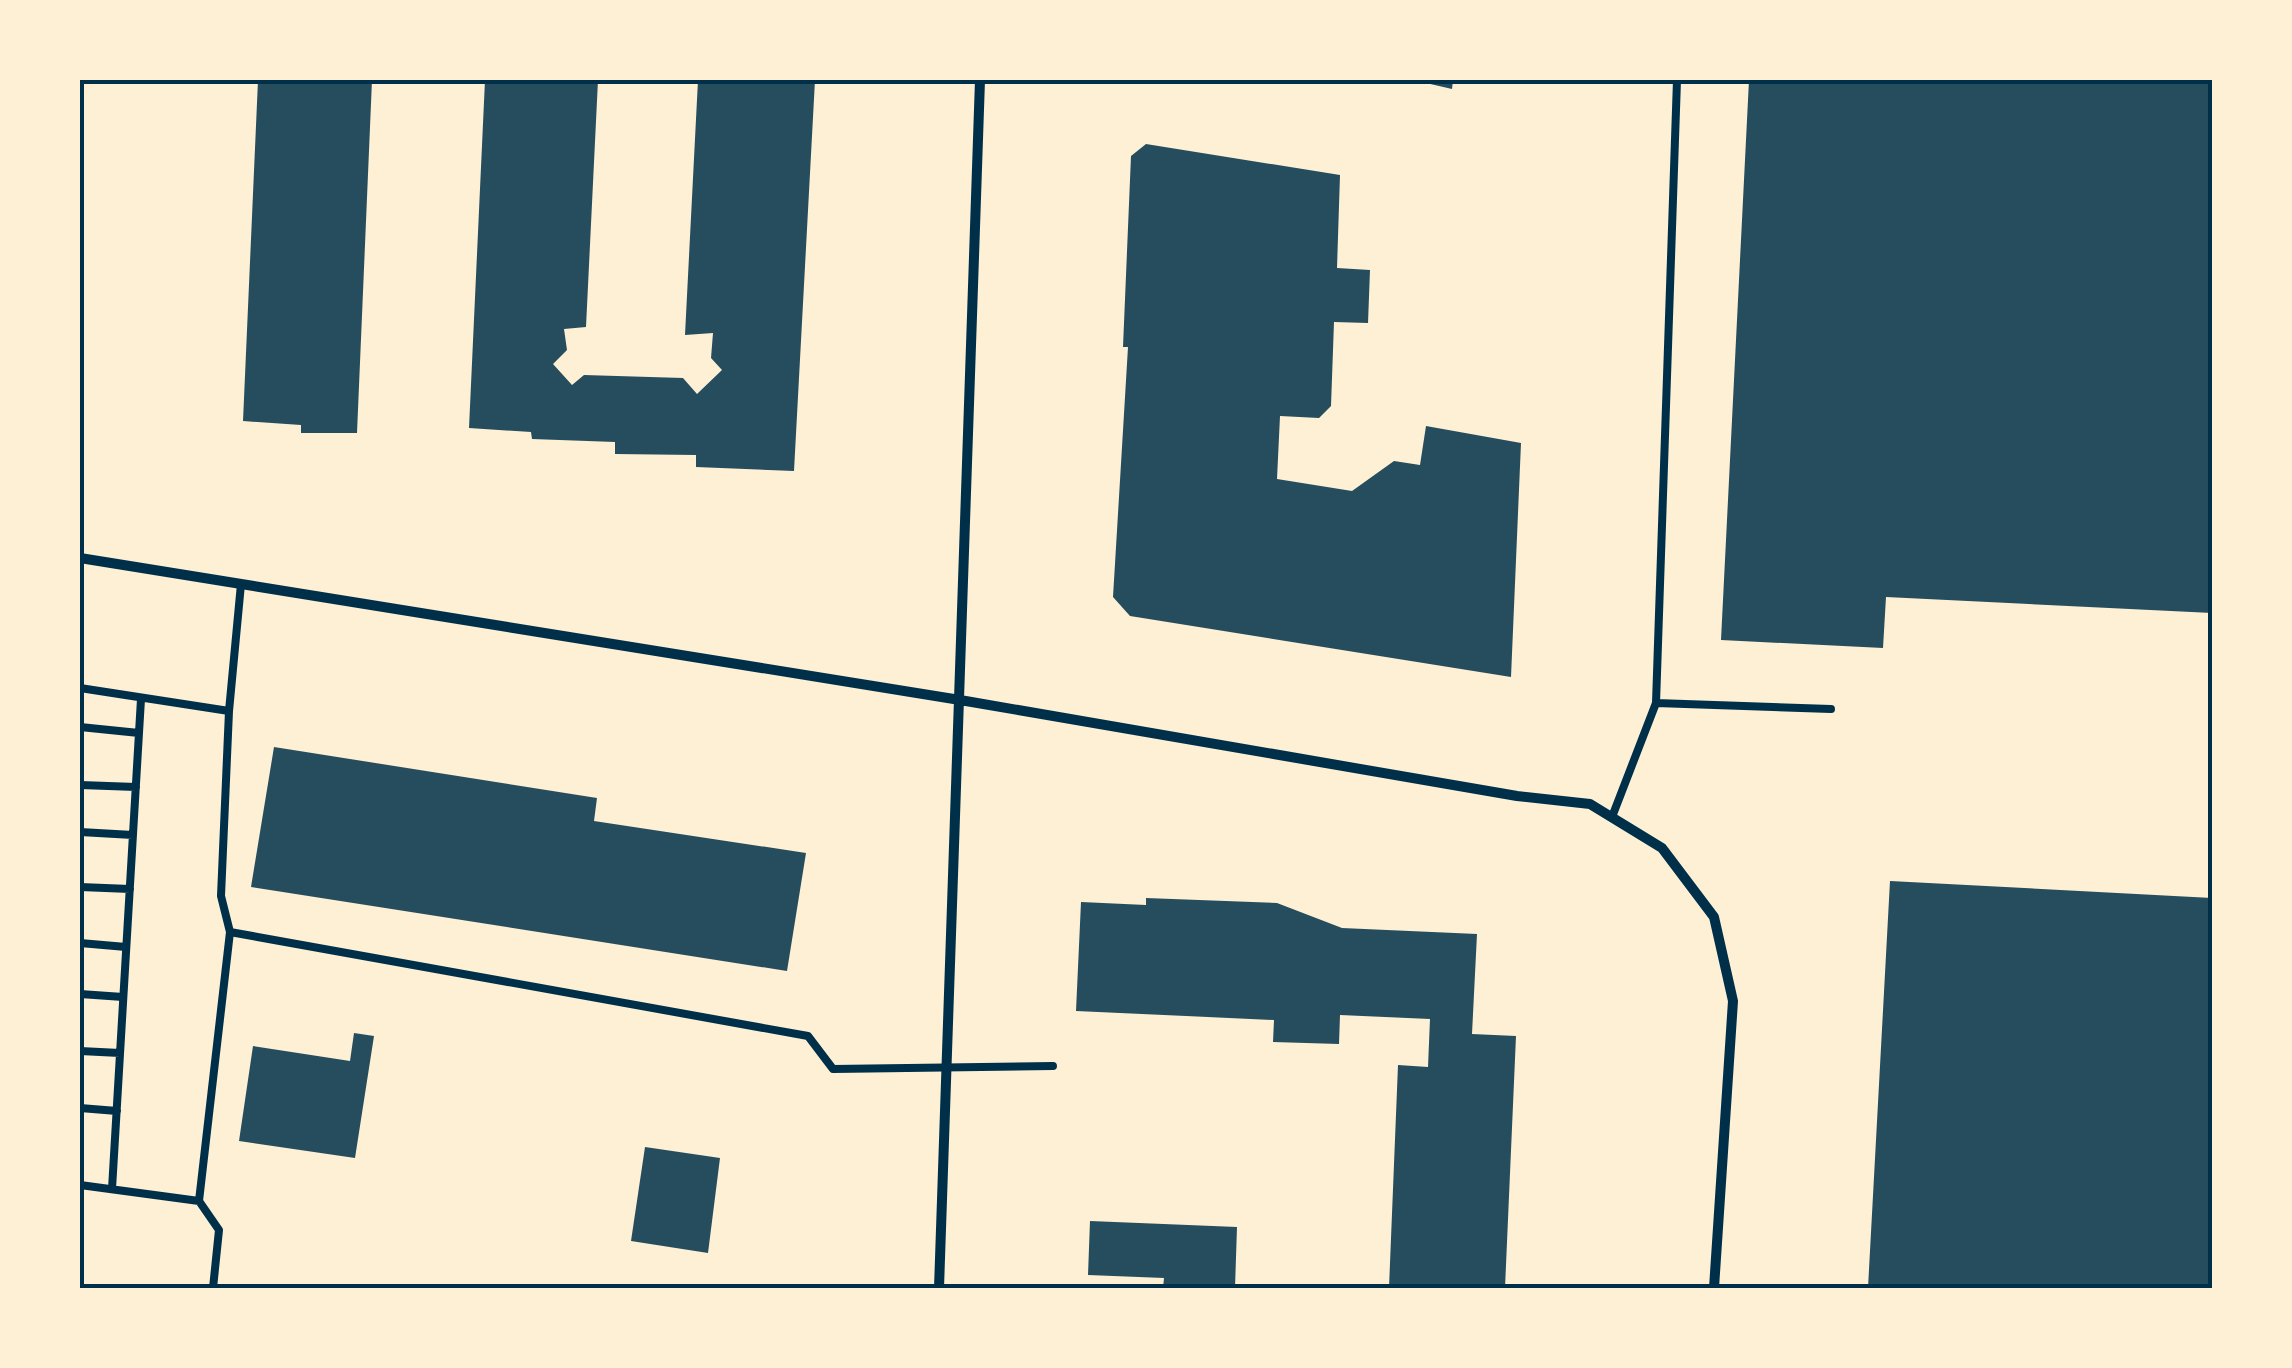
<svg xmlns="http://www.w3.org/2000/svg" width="2292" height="1368" font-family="Manrope,sans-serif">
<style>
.building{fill:#264d5e}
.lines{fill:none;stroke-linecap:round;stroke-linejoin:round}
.service{stroke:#003049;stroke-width:8}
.minor{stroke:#003049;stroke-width:10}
.neatline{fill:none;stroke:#003049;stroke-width:4}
</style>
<rect width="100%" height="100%" fill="#fdf0d5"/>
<path class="building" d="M258,80H372L357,433H301V425L243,421Z
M485,80H598L586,327L564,329L567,350L553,364L572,385L584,375L683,378L697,394L722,370L711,358L713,333L685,335L698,80H815L794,471L696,467V455L615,454V442L532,439L531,432L469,428Z
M1413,80H1453L1452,89Z
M1749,80H2212V613L1886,597L1883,648L1721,640Z
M1146,144L1340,175L1337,268L1370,270L1368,323L1334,322L1331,406L1319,418L1280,416L1277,479L1352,491L1394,461L1420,465L1426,426L1521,443L1511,677L1130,616L1113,597L1128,347H1123L1131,156Z
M274,747L597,798L594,821L806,853L787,971L251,887Z
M1890,881L2212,898V1288H1868Z
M1146,898L1277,903L1342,928L1477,934L1472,1034L1516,1036L1505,1288H1389L1398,1065L1428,1067L1430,1019L1340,1015L1339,1044L1273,1042L1274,1020L1076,1011L1081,902L1146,905Z
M354,1033L374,1036L355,1158L239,1141L253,1046L350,1061Z
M645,1147L720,1158L708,1253L631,1241Z
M1090,1221L1237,1227L1235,1288H1163L1164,1278L1088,1275Z"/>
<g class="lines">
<path class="service" d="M80,688L229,711
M1656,703L1831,709
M80,727L139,733
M80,785L136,787
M1612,817L1656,703L1677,80
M80,832L133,835
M80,887L130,889
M230,932L221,896L229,711L241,584
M80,943L126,947
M80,994L123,997
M80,1051L120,1053
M80,1108L117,1111
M80,1185L199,1201
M112,1189L141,699
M213,1288L219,1230L199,1201L230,932L808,1036L833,1069L1053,1066"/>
<path class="minor" d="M80,558L960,700L1517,796L1590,804L1662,848L1714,917L1733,1001L1714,1288
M939,1288L980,80"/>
</g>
<rect width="2292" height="1368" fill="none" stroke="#fdf0d5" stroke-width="165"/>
<rect x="82" y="82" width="2128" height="1204" class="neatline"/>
</svg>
